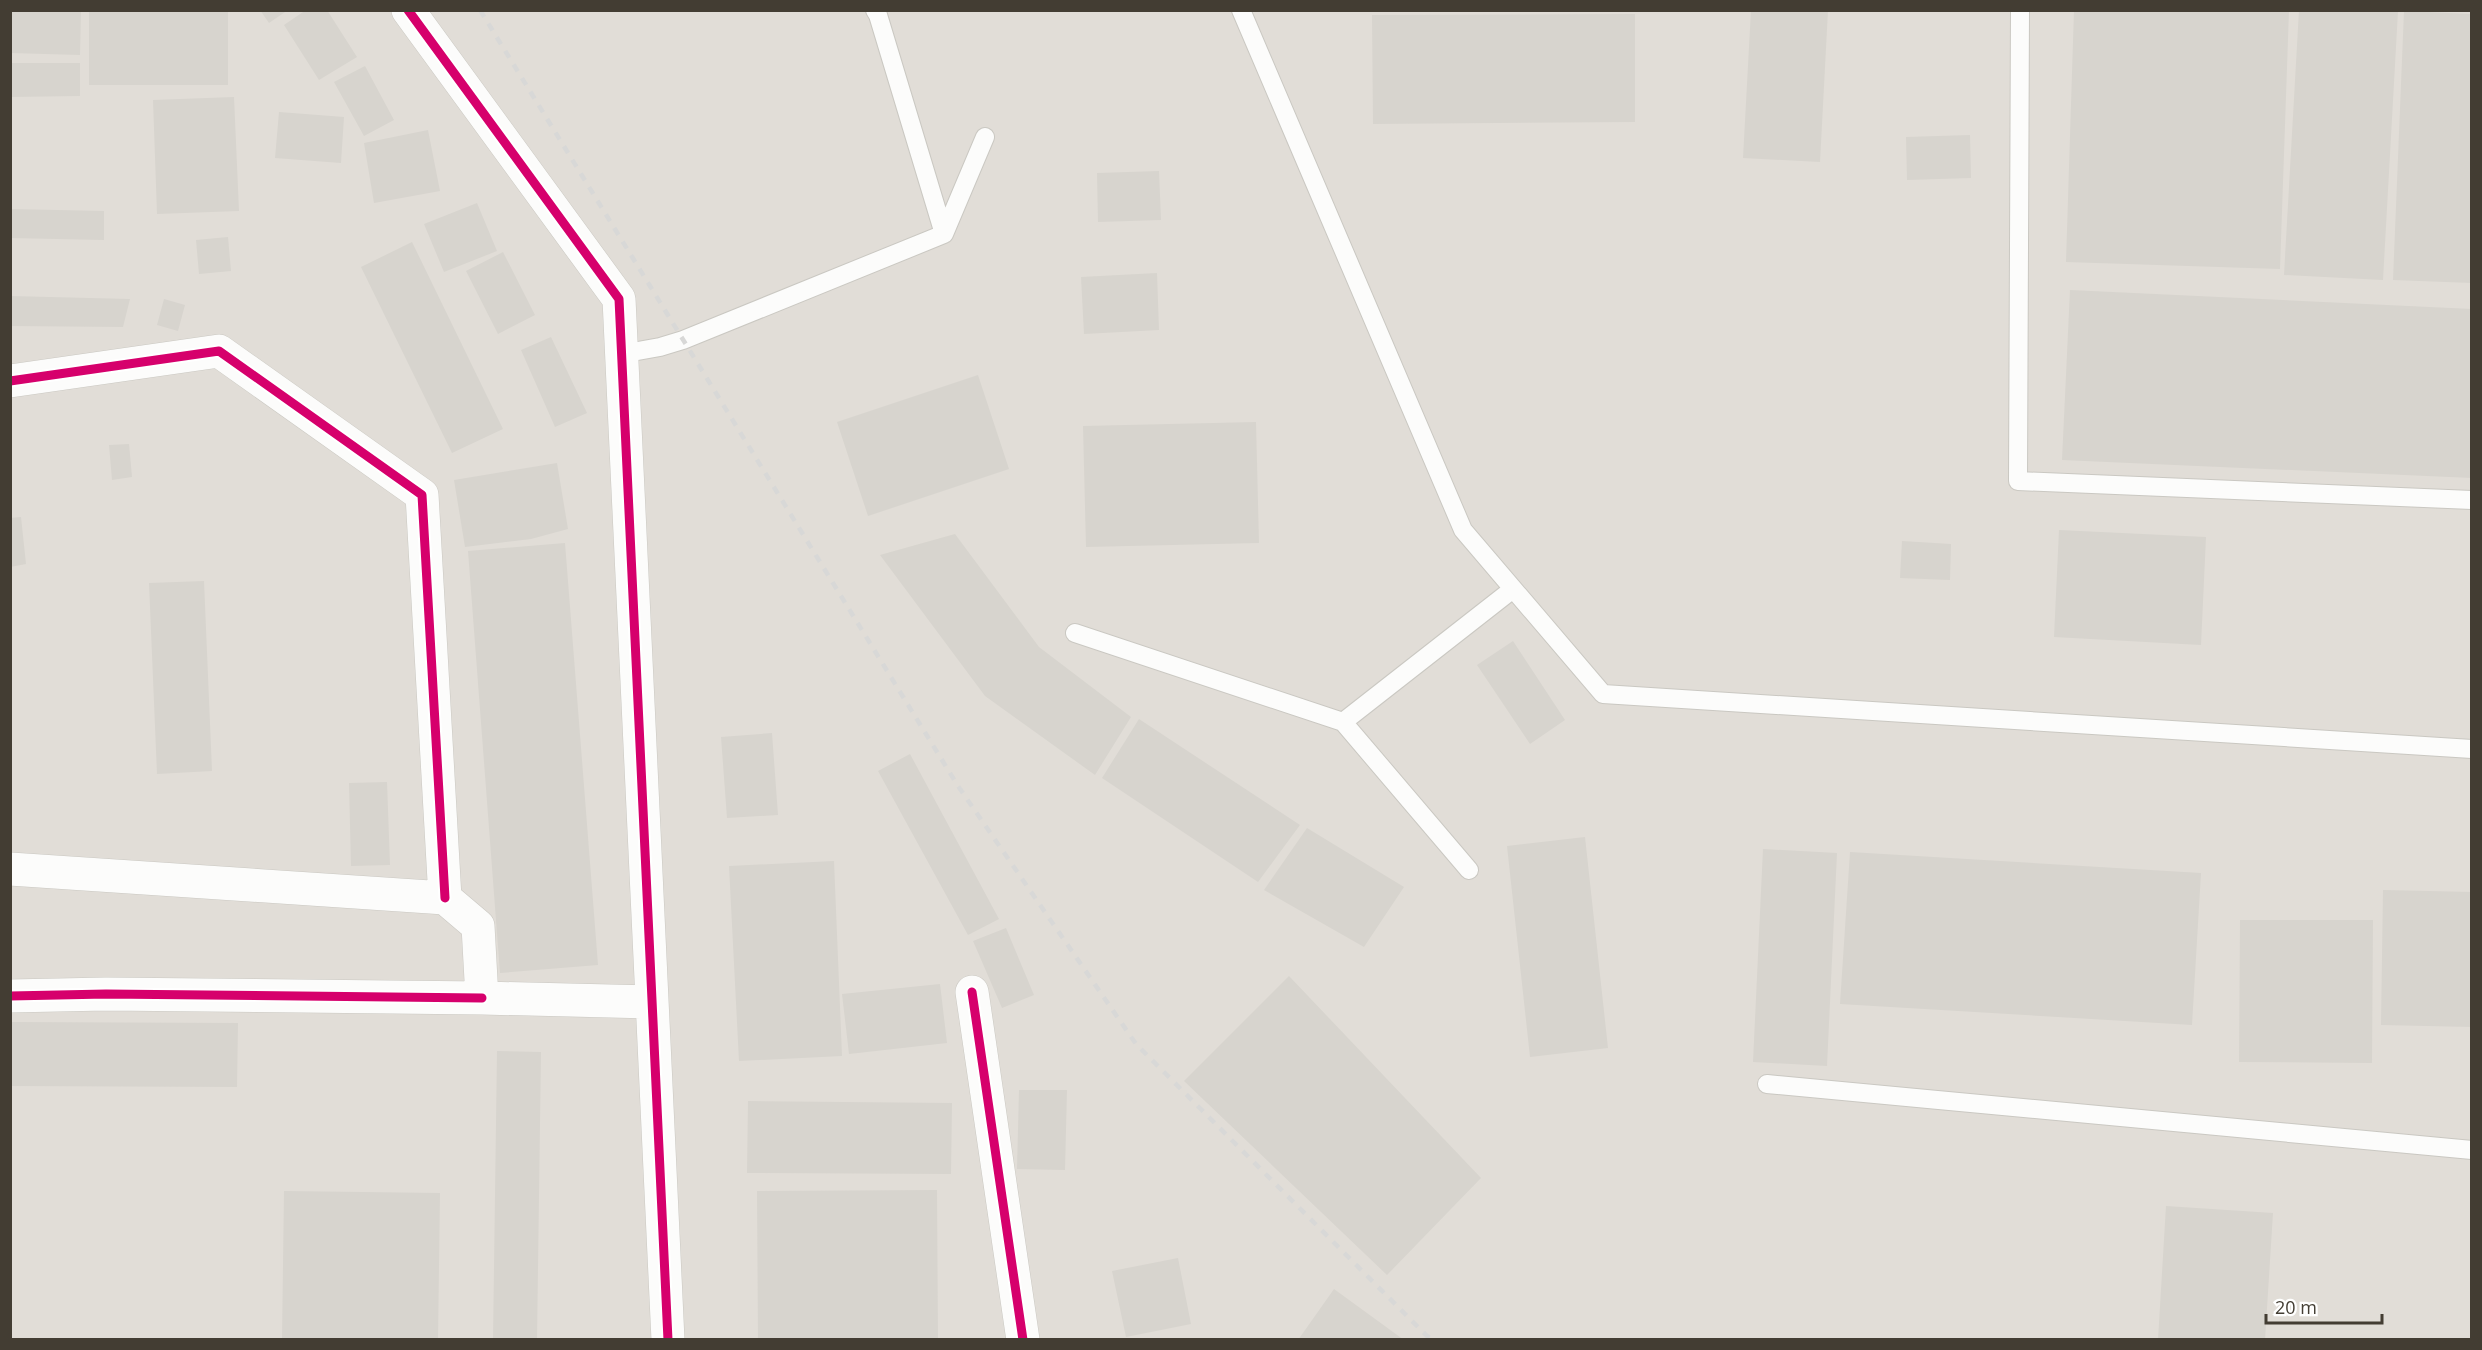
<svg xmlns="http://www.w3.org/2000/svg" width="2482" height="1350" font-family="'Open Sans',sans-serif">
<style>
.industrial{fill:#e1ddd7}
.building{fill:#d7d4ce}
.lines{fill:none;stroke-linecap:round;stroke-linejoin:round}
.lane-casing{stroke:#cac8c2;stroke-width:20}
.street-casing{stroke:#cac8c2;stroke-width:34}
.lane{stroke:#fcfcfb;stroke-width:18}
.street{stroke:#fcfcfb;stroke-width:33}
.rail{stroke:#d8d8d7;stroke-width:4.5;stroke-dasharray:8 8;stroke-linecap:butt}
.cycleway-casing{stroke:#fff;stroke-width:13}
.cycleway{stroke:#d6006c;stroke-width:9}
</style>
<rect width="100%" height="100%" fill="#eeece6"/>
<path class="industrial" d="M11,11H2471V1339H11Z"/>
<path class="building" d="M10,10H81L80,55L10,53Z
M89,10H228V85H89Z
M260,10H288L269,23Z
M306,10H327L357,57L319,80L284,25Z
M1751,10H1828L1820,162L1743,158Z
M2074,10H2289L2280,269L2066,262Z
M2299,10L2398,11L2383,280L2284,275Z
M2404,11L2472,14V283L2393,280Z
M1635,14V122L1373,124L1372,15Z
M10,63H80V96L10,97Z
M365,66L394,120L364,136L334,82Z
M234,97L239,211L157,214L153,100Z
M279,112L344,117L341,163L275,158Z
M428,130L440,191L374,203L364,143Z
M1970,135L1971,178L1907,180L1906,137Z
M1159,171L1161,220L1098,222L1097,173Z
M477,203L497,251L444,272L424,224Z
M10,209L104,211V240L10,238Z
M228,237L231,271L199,274L196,240Z
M412,242L503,429L452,453L361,267Z
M503,252L535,315L498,334L466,271Z
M1157,273L1159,330L1084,334L1081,277Z
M2070,290L2472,309V478L2062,460Z
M10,296L130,299L123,327L10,326Z
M164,299L185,305L178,331L157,325Z
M551,337L587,413L555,427L521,350Z
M978,375L1009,469L868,516L837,422Z
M1256,422L1259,543L1086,547L1083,426Z
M129,444L132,477L112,480L109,445Z
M557,463L568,529L531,539L465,547L454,480Z
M21,517L26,564L10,567V518Z
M2059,530L2206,537L2201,645L2054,637Z
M955,534L1039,647L1131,717L1095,775L985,696L880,555Z
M1902,541L1951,544L1950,580L1900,578Z
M565,543L598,965L500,973L468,551Z
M204,581L212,771L157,774L149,583Z
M1513,641L1565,720L1530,744L1477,665Z
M1139,719L1300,825L1258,882L1102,778Z
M772,733L778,815L727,818L721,737Z
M910,754L999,919L968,935L878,771Z
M387,782L390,865L351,866L349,783Z
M1307,828L1404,887L1364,947L1264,890Z
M1585,837L1608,1048L1530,1057L1507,846Z
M1763,849L1837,853L1827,1066L1753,1062Z
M1850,852L2201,873L2192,1025L1840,1004Z
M834,861L842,1056L739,1061L729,866Z
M2383,890L2472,892V1027L2381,1025Z
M2240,920H2373L2372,1063L2239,1062Z
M1006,928L1034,995L1002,1008L973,941Z
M1289,976L1481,1178L1387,1275L1184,1081Z
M940,984L947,1043L849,1054L842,994Z
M10,1022L238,1023L237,1087L10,1086Z
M497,1051L541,1052L537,1340H493Z
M1019,1090H1067L1065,1170L1017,1169Z
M748,1101L952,1103L951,1174L747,1173Z
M937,1190L938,1340H758L757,1191Z
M284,1191L440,1193L438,1340H282Z
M2166,1206L2273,1213L2265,1340H2158Z
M1178,1258L1191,1324L1126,1337L1112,1271Z
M1334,1289L1404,1340H1298Z"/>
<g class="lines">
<g class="lane-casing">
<path id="lane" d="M875,10L878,15L944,234
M1241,10L1463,530L1603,694L2472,749
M2020,10L2018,481L2472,500
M621,354L660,347L683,340L944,234L985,137
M1075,633L1343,722L1513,589
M1343,722L1469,870
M1767,1084L2472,1150"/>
</g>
<g class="street-casing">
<path id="street" d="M408,10L619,299L668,1340
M10,381L219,351L422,495L445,898
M10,869L445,898L478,926L482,998L652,1002
M972,992L1023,1340
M10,996L106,994L482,998"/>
</g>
<use href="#lane" class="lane"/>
<use href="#street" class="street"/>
<path class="rail" d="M480,10L958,786L1136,1044L1427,1336L1434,1340"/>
<g class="cycleway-casing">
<path id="cycleway" d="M408,10L619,299L668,1340
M10,381L219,351L422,495L445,898
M972,992L1023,1340
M10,996L106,994L482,998"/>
</g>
<use href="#cycleway" class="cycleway"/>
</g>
<rect width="2482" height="1350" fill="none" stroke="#433d33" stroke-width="24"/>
<path d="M2266 1314v9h116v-9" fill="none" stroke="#433d33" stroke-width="3"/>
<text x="2275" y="1314" font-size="18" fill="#433d33" stroke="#ffffff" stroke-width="4.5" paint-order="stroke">20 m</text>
</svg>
